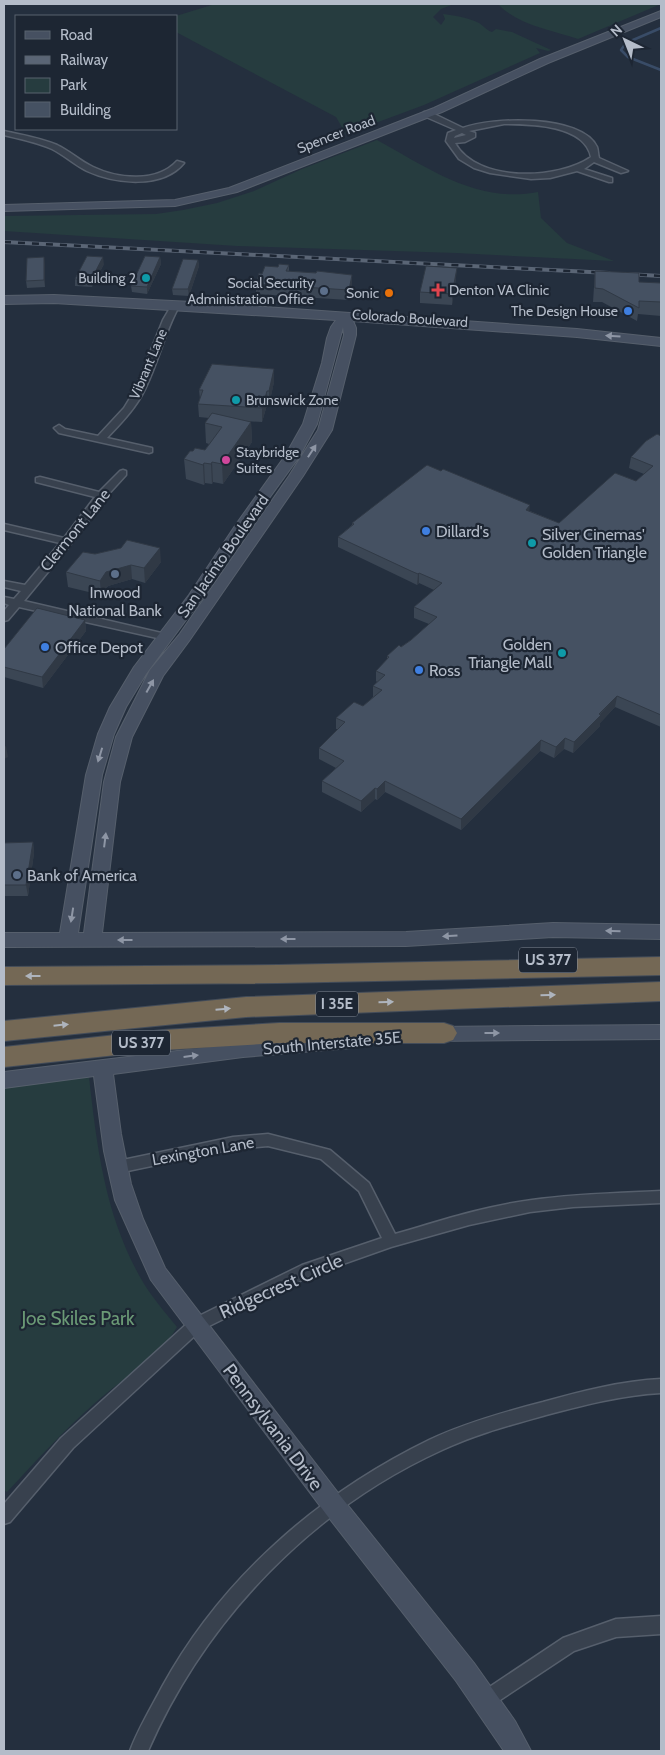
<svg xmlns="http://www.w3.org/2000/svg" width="665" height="1755" font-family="Cabin,sans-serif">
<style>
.green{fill:#263c3f}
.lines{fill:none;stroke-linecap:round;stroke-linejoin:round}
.stream{stroke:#394c67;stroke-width:2.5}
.street-casing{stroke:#565f6c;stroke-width:3}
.secondary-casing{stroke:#565f6c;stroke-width:2}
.highway-casing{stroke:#434c59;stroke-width:2}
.street{fill:#38414e;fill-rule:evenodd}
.secondary{fill:#465061;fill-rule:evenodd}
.highway{fill:#746855;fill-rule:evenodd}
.rail-casing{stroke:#5a6575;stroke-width:4}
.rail{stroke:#1d2633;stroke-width:2.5;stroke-dasharray:7;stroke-linecap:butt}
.wall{fill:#3b4654}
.shaded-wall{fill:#303945}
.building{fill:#455162;stroke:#303945}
.oneway{fill:#8e96a5}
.oneway2{fill:#aeb4bd}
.culture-dot{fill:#0f9aa8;stroke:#1d2633;stroke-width:2}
.health-dot{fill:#e0444e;stroke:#1d2633;stroke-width:2}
.service-dot{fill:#5c6f8a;stroke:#1d2633;stroke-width:2}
.food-dot{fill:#e8710a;stroke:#1d2633;stroke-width:2}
.shop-dot{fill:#3f7fe0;stroke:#1d2633;stroke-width:2}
.hotel-dot{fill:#d1479c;stroke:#1d2633;stroke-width:2}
.labels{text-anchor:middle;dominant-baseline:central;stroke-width:4.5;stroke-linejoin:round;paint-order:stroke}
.far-street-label{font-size:14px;fill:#b4bcc9;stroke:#1d2633}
.far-poi-label{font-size:14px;fill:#b4bcc9;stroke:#1d2633;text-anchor:end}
.shield{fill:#1d2633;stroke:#878f9c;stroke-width:1}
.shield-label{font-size:15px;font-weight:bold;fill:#b4bcc9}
.street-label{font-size:16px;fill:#b4bcc9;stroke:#1d2633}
.poi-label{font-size:16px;fill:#b4bcc9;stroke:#1d2633;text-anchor:start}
.near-street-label{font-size:19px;fill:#b4bcc9;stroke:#1d2633}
.near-park-label{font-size:19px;fill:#6b9a76;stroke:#1d2633}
</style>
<rect width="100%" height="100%" fill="#242f3e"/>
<path class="green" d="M215,4H454L441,9L433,17L441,25L445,19L443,14C453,15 470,18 479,23C484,26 486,30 492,32L496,29L512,32L551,50L548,51L536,48L540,53L424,105L346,134L336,117L176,32V16Z
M498,4H661L578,39C552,30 517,25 498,4Z
M377,140C428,168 478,204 538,192L541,218L567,243L614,261L456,253L237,246L4,231V216L156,214L183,210L217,203L254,191L302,169Z
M89,1077C97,1148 105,1214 140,1277C150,1295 164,1311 177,1327C160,1357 122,1379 96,1402C64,1430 36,1461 7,1492L4,1490V1088Z"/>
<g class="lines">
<path class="stream" d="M661,28L626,43L621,50L628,57L661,70"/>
<g class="street-casing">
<path id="street" d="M424,112H430L463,128C491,117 582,114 597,147C598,150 598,155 599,158L628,171L621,173L594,162L584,169L612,178V182H609L577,171L550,178L531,179L490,173L474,168L459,159L446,141L448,133L456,130L424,116ZM504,124C531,124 585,125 591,157C558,180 477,183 455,143L465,142L475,137V133L469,131ZM462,133L466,135L454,138L455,136Z
M4,131C22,135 40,138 57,145C70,151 80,161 93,167C118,179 157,183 177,161L184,163C163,189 115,184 87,171C75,165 64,155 52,149C36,142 20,139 4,135Z
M173,307L177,310C164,335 158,363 145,389C136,408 121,423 107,438L152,448V452L149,453L59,433L54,428L59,425L65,429L98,436L124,408L135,390L163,320L170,308Z
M123,470L126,471V475L105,498L71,544L24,601L170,635L171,637L170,639L166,640L19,607L8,620L4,621V611L9,605L4,603V597L14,599L21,591L4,587V581L25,585L60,543L4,530V524L64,538L95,497L36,482V478L40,477L99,492L120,471Z
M268,1134L330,1150L369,1183L395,1234C440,1221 485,1206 532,1200C575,1194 618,1193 661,1191V1203L573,1207L530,1212L469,1225L391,1247L312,1275L201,1330L73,1448L10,1522L4,1524V1504L61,1438L191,1320L302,1265L382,1238L359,1191L321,1159L268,1146L233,1149L118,1173L113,1171L111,1167L113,1163L118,1161L233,1137Z
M661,1379V1393C622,1395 584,1405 546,1415C511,1425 476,1434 442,1450C312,1509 205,1620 148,1751H130C138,1729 151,1708 162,1687C221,1579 318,1494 429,1440C465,1423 504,1412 543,1402C582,1391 621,1381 661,1379Z
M661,1616V1634L616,1637L574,1651L491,1706L485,1709L479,1706L476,1700L479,1694L563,1638L616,1619Z"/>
</g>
<g class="secondary-casing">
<path id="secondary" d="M661,11V17L548,63L442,112L237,192L175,206L4,211V205L175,200L229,188L434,108L540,59Z
M54,295L192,302L577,329L661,338V346L577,337L353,321L356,328V335L332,430L303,476L189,641L163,676L132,737L120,782L102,933L406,932L553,923L661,925V939L553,937L406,946L4,947V933H60L86,775L98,734L110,707L134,667L189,595L237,523L285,456L303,424L322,363L327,338L331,327L336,320L54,303L4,304V296ZM343,327L344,335L318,430L289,476L179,635L150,670L116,737L104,782L84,933H78L102,775L114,734L126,707L146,674L200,601L248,527L299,457L317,424Z
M661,1025V1039L434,1041L427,1039L425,1034L427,1029L434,1027Z
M351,1034L358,1036L360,1041L358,1046L351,1048L243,1057L113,1074L121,1134L131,1184L143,1219L165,1268L342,1498L474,1663L515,1721L531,1751H504L456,1681L326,1514L151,1280L115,1200L104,1151L94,1076L4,1088V1072L243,1043Z"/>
</g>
<g class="highway-casing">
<path id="highway" d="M661,957V975L278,983L4,985V967L278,965Z
M661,982V1001L246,1017L4,1041V1021L246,997Z
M279,1023H444L453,1026L457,1033L453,1040L444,1043H279L163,1050L4,1067V1047L163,1030Z"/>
</g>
<use href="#street" class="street"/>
<use href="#secondary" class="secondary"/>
<use href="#highway" class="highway"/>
<g class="rail-casing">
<path id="rail" d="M4,242L609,273
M626,274L661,276"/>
</g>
<use href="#rail" class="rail"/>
</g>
<path class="wall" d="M160,257L161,264L147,294L132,292L131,286Z
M198,260L199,266L189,296L173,295L172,289Z
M45,264V287L27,288L26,281Z
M104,264L92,287L75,286V279Z
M289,265V271L352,275V286L348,300L256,294V284L262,274L278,267Z
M595,271L639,282L661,283V316L638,314L637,321L602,302H593Z
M456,278L452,305L420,303V292Z
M274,382L269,405H267L262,422L245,421L251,422L252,442L223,484L213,482L212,484L205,483L204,485L186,479L184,459L193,451L205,450L209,444L206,443L205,423L209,418L199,417L198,404L200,399L199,390Z
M661,436V727L615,707L600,723V726L573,753L564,749L554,758L540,751L461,830L385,792L377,800L375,799L361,812L322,792V781L336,768L319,759V748L338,729H336V718L363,706L373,697V686L377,682L376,681V671L387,660V656L411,640L429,624L414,618V607L434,590L419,583L417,585L411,582L338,547V537L352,525V523L530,511L559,523L636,481L644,474L629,468L631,457Z
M121,548L161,562L145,583L132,579L108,586L101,595L68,587L66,572L95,554Z
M85,620L86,631L43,688L4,677V649Z
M33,842L34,853L28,896H4V843Z"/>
<path class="shaded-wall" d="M44,257L45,264V287L44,280Z
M103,257L104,264L92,287L91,280Z
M160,257L161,264L147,294V287Z
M198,260L199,266L189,296L188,289Z
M457,268L456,278L452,305V294Z
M352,275V286L348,300L349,290Z
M274,369V382L269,405V391Z
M267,391V405L262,422V408Z
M251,422L252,442L223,484L222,464Z
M212,462L213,482L212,484L211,464Z
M204,463L205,483L204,485L203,465Z
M530,505L529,516L526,510Z
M160,548L161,562L145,583L144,568Z
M131,565L132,579L108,586L101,595L100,581L106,572Z
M419,573V583L417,585L418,574Z
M85,620L86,631L43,688L42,677Z
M617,696L615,707L600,723V726L573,753L574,742Z
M565,738L564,749L554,758L556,747Z
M541,740L540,751L461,830V819Z
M6,746L8,757L4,759V747Z
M385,781V792L377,800V789Z
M375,788V799L361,812V801Z
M33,842L34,853L28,896L26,885Z"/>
<path class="building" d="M87,256L103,257L91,280L75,279Z
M145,256L160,257L147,287L131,286Z
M44,257V280L26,281L27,258Z
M183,259L198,260L188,289H172Z
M279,264L289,265L286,271L316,273L317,271L352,275L349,290L256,284L259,273L262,274L265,266L278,267Z
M426,266L457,268L452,294L420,292Z
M595,271L639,273V282L661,283V302L639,301V308L603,289L595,288Z
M212,364L274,369L269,391H267L262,408L198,404L203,390H199Z
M212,413L251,422L222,464L212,462L211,464L204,463L203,465L184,459L190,451H193L195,448L205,450L222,427L205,423Z
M657,434L661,436V715L617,696L599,714L601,715L574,742L565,738L556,747L541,740L461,819L385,781L377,789L375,788L361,801L322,781L344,761L319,748L345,722L336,718L354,702L363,706L382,690L373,686L385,675L376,671L389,657L387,656L399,645L401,647L411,640L437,617L414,607L442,583L419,573L418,574L411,571L338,537L354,524L352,523L427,465L441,471L443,469L530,505L526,510L559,523L615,473L636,481L653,466L631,457L646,441Z
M127,540L160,548L144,568L131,565L106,572L100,581L66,572L83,552L95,554L121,548Z
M37,608L85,620L42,677L4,667V649Z
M33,842L26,885H4V843Z"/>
<defs><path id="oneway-solid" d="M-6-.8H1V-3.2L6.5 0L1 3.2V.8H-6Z" transform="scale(1.25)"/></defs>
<g class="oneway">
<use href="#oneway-solid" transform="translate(613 336) rotate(-176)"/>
<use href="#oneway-solid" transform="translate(312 451) rotate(-57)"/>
<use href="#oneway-solid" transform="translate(150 686) rotate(-61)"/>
<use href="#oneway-solid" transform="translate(100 755) rotate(107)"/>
<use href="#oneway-solid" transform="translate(105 840) rotate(-83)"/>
<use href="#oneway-solid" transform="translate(72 915) rotate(99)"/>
<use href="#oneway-solid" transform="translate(613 931) rotate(-178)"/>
<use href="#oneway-solid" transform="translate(450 936) rotate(176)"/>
<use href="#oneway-solid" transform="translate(288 939) rotate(-180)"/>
<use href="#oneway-solid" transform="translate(125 940) rotate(180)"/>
<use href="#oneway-solid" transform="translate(492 1033)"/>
<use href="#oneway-solid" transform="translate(191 1056) rotate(-7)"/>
</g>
<g class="oneway2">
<use href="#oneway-solid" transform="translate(33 976) rotate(180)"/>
<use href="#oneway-solid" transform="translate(548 995) rotate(-2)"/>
<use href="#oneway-solid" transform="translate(386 1002) rotate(-2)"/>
<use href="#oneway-solid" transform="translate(223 1009) rotate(-5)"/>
<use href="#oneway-solid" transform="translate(61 1025) rotate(-6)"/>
</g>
<g class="culture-dot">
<circle cx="146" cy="278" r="5"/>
<circle cx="236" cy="400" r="5"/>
<circle cx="532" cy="543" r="5"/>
<circle cx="562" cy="653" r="5"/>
</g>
<path class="health-dot" d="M435.5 282.5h5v5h5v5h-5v5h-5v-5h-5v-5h5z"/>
<g class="service-dot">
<circle cx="324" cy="291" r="5"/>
<circle cx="115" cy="574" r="5"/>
<circle cx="17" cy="875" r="5"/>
</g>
<circle class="food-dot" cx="389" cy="293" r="5"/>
<g class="shop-dot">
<circle cx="628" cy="311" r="5"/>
<circle cx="426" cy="531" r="5"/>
<circle cx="45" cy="647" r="5"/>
<circle cx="419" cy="670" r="5"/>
</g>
<circle class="hotel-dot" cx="226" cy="460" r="5"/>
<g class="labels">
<g class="far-street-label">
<text transform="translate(336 134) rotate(-21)">Spencer Road</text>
<text transform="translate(410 318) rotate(4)">Colorado Boulevard</text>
<text transform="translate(148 364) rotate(-67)">Vibrant Lane</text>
</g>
<g class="far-poi-label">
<text x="136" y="278">Building 2</text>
<text x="314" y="283">Social Security<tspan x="314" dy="16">Administration Office</tspan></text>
<text x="449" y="290" text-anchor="start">Denton VA Clinic</text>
<text x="379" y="293">Sonic</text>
<text x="618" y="311">The Design House</text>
<text x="246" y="400" text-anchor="start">Brunswick Zone</text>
<text x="236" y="452" text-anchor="start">Staybridge<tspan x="236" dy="16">Suites</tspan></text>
</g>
<g class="shield">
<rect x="519" y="947.5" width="58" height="25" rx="4"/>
<rect x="316" y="991.5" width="42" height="25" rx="4"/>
<rect x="112" y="1030.5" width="58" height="25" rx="4"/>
</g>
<g class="shield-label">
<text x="548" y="960">US 377</text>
<text x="337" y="1004">I 35E</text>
<text x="141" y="1043">US 377</text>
</g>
<g class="street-label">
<text transform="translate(75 530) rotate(-51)">Clermont Lane</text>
<text transform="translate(223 556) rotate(-55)">San Jacinto Boulevard</text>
<text transform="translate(332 1043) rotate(-5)">South Interstate 35E</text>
<text transform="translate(203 1151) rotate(-10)">Lexington Lane</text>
</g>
<g class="poi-label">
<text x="436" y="531">Dillard's</text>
<text x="542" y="534">Silver Cinemas'<tspan x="542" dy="18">Golden Triangle</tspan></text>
<text x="115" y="592" text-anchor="middle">Inwood<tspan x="115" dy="18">National Bank</tspan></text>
<text x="552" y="644" text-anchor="end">Golden<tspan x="552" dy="18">Triangle Mall</tspan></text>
<text x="55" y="647">Office Depot</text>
<text x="429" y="670">Ross</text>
<text x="27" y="875">Bank of America</text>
</g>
<g class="near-street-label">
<text transform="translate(281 1286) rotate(-24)">Ridgecrest Circle</text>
<text transform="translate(273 1427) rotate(53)">Pennsylvania Drive</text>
</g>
<g class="near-park-label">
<text x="78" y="1318">Joe Skiles Park</text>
</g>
</g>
<rect width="665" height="1755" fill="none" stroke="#b4bcc9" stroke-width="10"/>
<rect x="15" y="15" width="162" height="115" fill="#1d2633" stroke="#59626f"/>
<rect x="25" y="31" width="25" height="8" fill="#465061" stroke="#59626f"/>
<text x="60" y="40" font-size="15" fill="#b4bcc9">Road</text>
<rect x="25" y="56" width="25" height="8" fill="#5a6575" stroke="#59626f"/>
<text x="60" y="65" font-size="15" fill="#b4bcc9">Railway</text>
<rect x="25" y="78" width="25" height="15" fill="#263c3f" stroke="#59626f"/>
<text x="60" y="90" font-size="15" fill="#b4bcc9">Park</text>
<rect x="25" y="102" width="25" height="15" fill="#455162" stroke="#59626f"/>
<text x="60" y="115" font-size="15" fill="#b4bcc9">Building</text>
<g transform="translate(625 40) rotate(317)" stroke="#1d2633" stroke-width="4" paint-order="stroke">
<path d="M0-4L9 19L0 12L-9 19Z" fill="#b4bcc9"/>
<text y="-8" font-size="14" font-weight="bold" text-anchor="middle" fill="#b4bcc9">N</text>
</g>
</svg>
